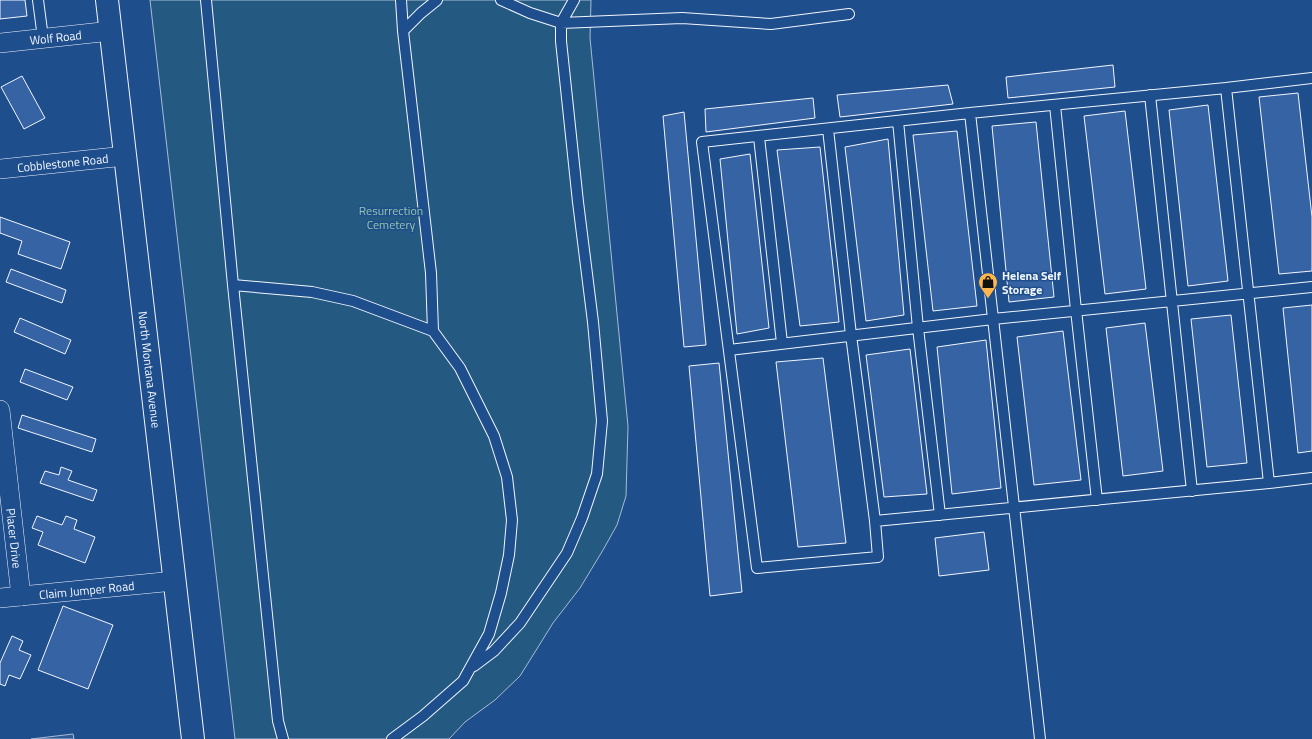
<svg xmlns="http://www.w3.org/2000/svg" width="1312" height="739" font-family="'Titillium Web',sans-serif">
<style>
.green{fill:#245a82;stroke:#a8bbd7}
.parking{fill:#305b95;stroke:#a8bbd7}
.building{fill:#3563a3;stroke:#f2f6ff}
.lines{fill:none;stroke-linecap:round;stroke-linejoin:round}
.service-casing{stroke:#f2f6ff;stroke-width:12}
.minor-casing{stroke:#f2f6ff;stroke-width:20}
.secondary-casing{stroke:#f2f6ff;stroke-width:24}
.service{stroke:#1f4e8c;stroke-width:10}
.minor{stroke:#1f4e8c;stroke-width:19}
.secondary{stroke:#1f4e8c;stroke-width:22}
.labels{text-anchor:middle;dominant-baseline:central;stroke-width:3;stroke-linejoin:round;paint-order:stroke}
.street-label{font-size:12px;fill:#f2f6ff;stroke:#1f4e8c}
.park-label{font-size:12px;fill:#97c8a6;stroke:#1f4e8c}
.poi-label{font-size:12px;font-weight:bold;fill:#f2f6ff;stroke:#1f4e8c;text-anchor:start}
</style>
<rect width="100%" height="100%" fill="#1f4e8c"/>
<path class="green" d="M150,0H591L590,38L628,426L626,496L617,525L603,550L580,588L553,623L520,676L495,700L465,722L449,739H235Z"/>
<path class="parking" d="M73,734L74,739H31Z"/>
<path class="building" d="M0,0H25L27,16L0,19Z
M1113,65L1115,87L1008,98L1006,77Z
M22,76L45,118L24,129L1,87Z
M948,85L953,104L840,117L837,95Z
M1298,93L1312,217V271L1279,274L1259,97Z
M813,98L815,118L706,132L705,109Z
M1208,105L1228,281L1188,286L1169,110Z
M1125,111L1146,289L1105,294L1084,116Z
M684,112L706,345L684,347L663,116Z
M1036,122L1054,297L1009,302L992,126Z
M957,131L977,306L933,311L913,135Z
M888,139L904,315L866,321L845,147Z
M820,147L839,322L800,326L777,150Z
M750,154L769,328L737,334L720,159Z
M0,217L70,242L61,269L18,254L22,241L0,233Z
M11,269L66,290L62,303L6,282Z
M1312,305V451L1298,453L1283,308Z
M1231,315L1247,463L1207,467L1191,319Z
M20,318L71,340L65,354L14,332Z
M1145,323L1163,471L1123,476L1106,328Z
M1063,331L1081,480L1034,485L1017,337Z
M986,340L1001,488L952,494L937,347Z
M910,349L927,494L884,497L866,355Z
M823,358L846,543L798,547L776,362Z
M719,363L742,592L710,596L689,366Z
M25,369L73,387L67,400L20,382Z
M22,415L96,439L92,452L18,428Z
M61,467L72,471L68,480L97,490L93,501L40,483L45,471L59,475Z
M37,516L62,525L66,516L77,520L74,529L95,537L85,563L38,545L43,532L32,528Z
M984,532L989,570L939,576L935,538Z
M63,606L113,625L88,689L38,670Z
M12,636L23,641L19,650L31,655L20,679L9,675L5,686L0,684V663Z"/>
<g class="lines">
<g class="service-casing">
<path id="service" d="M38,0L43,38
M206,0L233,285L312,292L353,301L433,331
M501,0L530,13L561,23L682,18L771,24L849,14
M403,31L421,13L437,0
M1226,88L1269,483L875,521L878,557L757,568L702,142L970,113Z
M1226,88L1312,78
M1150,95L1192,491
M1055,105L1076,310L1097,500
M970,113L1040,739
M898,121L918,328L940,515
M828,129L851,335L875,521
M759,137L782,343
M233,285L278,721L283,739
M729,350L993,319L1312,287
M1269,483L1312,478
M474,666L494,651L520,623L567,553L582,518L597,474L602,421L593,322L578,202L561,41V23L574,0
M392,739L423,716L463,681L489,634L501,593L509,555L512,520L507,477L494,436L460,368L433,331L431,273L403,31L401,0"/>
</g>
<g class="minor-casing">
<g id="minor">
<path id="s1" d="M0,43L111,31"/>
<path id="s2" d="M0,169L125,156"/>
<path id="s3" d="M0,410L21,596"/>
<path id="s4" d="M0,598L174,581"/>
</g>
</g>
<g class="secondary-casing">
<g id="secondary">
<path id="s5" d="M107,0L193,739"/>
</g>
</g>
<use href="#service" class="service"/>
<use href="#minor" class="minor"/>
<use href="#secondary" class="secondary"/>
</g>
<defs>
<g id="shop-pin" transform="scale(1)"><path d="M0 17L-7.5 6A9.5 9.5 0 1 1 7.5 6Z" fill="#ffb74d" stroke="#1f4e8c"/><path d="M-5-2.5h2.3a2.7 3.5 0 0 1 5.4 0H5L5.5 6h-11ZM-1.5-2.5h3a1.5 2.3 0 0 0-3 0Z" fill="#111"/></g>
</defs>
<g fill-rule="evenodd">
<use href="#shop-pin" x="988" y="282"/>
</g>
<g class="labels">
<g class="street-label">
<text stroke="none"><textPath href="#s1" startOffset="56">Wolf Road</textPath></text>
<text stroke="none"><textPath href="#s2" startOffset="63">Cobblestone Road</textPath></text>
<text stroke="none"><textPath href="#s5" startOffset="372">North Montana Avenue</textPath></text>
<text stroke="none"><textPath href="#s3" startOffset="129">Placer Drive</textPath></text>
<text stroke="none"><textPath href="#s4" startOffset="87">Claim Jumper Road</textPath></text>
</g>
<g class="park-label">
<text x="391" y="210">Resurrection<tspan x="391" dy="14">Cemetery</tspan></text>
</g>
<g class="poi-label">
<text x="1002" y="275">Helena Self<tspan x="1002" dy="14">Storage</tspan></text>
</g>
</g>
</svg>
